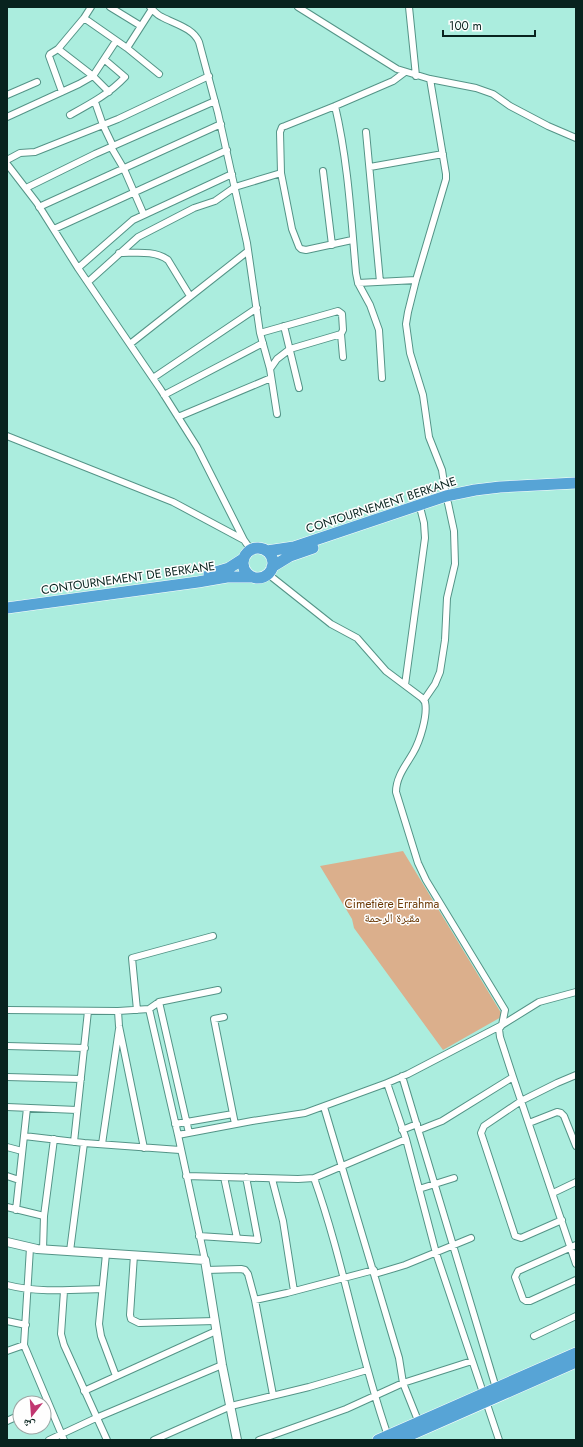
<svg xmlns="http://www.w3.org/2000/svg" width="583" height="1447" font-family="Jost,'Noto Naskh Arabic',sans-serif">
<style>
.green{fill:#dbaf8c}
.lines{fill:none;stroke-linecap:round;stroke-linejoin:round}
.street-casing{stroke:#549487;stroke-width:8}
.secondary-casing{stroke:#549487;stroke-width:10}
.highway-casing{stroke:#fff;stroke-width:12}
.street{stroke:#fff;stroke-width:6}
.secondary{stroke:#fff;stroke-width:8}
.highway{stroke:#57a4d6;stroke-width:11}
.labels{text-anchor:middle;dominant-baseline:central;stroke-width:3;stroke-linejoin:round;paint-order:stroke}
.street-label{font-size:12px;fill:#08231e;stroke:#fefefe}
.park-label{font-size:12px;fill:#6c3b08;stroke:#fefefe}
</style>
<rect width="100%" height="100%" fill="#abedde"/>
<path class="green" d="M403,851L503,1016L443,1050L354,928L352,919L320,866Z"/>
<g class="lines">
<g class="street-casing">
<path id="street" d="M91,7L84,18L127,48L159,74
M110,7L141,26
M150,7C154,11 157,15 162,17C175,24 193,28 199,42L218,113L247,243L260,333L270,369L277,414
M298,7L397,69L430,79L476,88L493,94L510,106L548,126L576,138
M409,7L416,76
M84,18L58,49L93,76L109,92
M127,48L152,9
M58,49L50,54L49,56L62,92
M430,79L446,174V179L416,280L408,312L406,324L410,353L423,395L429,437L442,470L446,496
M7,95L37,82
M95,102L103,125L113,146
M335,106C348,161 351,217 356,273L358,283L370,305L379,330L382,378
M70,115C90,104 109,94 125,77L105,60
M7,117L79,84L93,76L116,41
M366,132L380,282
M111,147L124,169L144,215
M7,160L20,153L35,152L118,119L209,76
M7,164L37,203L78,268L161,390L197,447L244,540
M370,167L443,154
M323,171L332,245
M281,173L292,229L299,247L301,249L306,250L352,240
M26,188L95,154L215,101
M39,207L221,124
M54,229L227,150
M119,253C136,253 155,250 168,260L190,296
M78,268L133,220L232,174
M88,282L138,237L194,208L215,201L235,187L281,173L280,132L282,127L285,126L335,106L393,81L405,72
M358,283L416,280
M284,326L299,388
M260,333L338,311L342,314L343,330L341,334
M130,344L248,251
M270,369L277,359L290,349L341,334L343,357
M153,378L257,308
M164,395L263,343
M178,417L271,378
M7,436L173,502L244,540L251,550
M268,574L331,624L357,638L386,671L422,698L425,702C428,715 420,741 413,753C406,765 396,777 396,792L418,863L426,880L505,1010L502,1025L499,1029L500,1037L513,1077
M405,685L425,538L424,523L421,511
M424,700L435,684L440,672L445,640L447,598L455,564L454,531L448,503
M159,1002L189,1133
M149,1009L178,1135L205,1260
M7,1010L118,1011L149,1009L159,1002L218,990
M137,1010L132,958L213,936
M118,1011L119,1026L144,1148
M224,1017L214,1019L235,1124
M7,1046L85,1048
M402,1076L496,1388
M7,1077L81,1079
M387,1083L408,1074L502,1025L539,1002L576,992
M7,1107L77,1110
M324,1107L399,1358L403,1383L419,1423
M529,1123L557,1112L561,1113L564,1116L576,1146
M175,1124L233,1114
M402,1130L417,1124
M419,1130L442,1121L513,1077L576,1264
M178,1135L252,1121L305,1113L387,1083L406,1139L436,1253L499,1440
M24,1136L84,1143L180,1150
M74,1142L88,1011
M102,1144L119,1029
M7,1147L22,1151
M7,1176L19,1180
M186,1176L298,1179L314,1178L406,1139
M224,1177L237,1238
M314,1178C344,1262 358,1351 388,1436
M272,1179L283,1221L294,1291
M419,1189L454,1178
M553,1193L576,1182
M7,1207L44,1216
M16,1210L27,1108
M562,1220L521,1238L515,1236L481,1133L484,1126L521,1101L557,1083L576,1075
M199,1236L258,1240L246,1177
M576,1245L518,1271L515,1277L523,1299L526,1301H530L576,1280
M30,1248L24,1345L64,1440
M43,1250L44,1216L54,1139
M70,1251L84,1143
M106,1254L99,1324L101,1336L116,1376
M134,1255L130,1315L131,1319L139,1323L215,1321
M206,1270L241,1269L245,1270L248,1274L255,1300L273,1395
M375,1274L405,1265L471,1238
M7,1285C38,1293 71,1290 102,1289
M64,1291L61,1334L64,1345L107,1440
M255,1300L287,1293L374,1270
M7,1321L26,1325
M534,1336L576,1316
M7,1351L24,1345
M84,1391L216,1331
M7,1421L20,1415
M49,1440L96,1418L222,1365
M154,1440L231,1406L309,1387L367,1370
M259,1440L346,1409L403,1383L472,1361"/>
</g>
<g class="secondary-casing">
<path id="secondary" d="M7,1242L37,1249L205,1260L222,1365L237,1440"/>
</g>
<g class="highway-casing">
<path id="highway" d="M243 563a15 15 0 1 1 30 0a15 15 0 1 1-30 0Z
M267,551L294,547L446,496L475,490L500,487L576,483
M272,567L290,556L313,548
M209,574L229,568L243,559
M7,608L198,582L227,577H252
M378,1440L576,1353
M399,1440L576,1362"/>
</g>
<use href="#street" class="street"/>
<use href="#secondary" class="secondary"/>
<use href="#highway" class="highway"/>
</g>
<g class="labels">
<g class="street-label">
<text transform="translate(381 505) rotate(-18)">CONTOURNEMENT BERKANE</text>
<text transform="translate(128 578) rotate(-8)">CONTOURNEMENT DE BERKANE</text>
</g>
<g class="park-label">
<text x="392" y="904">Cimetière Errahma<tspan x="392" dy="14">مقبرة الرحمة</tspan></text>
</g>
</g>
<rect width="583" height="1447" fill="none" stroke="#08231e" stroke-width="16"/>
<g transform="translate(32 1415) rotate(197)"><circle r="19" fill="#fefefe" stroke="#9ca6a4"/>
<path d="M0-3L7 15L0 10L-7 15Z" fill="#c13771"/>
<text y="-6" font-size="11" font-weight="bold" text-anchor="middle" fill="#08231e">ش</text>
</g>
<path d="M443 30v6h92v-6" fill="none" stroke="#08231e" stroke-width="2"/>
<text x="449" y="30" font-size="12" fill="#08231e" stroke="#fefefe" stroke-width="3" paint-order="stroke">100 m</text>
</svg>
